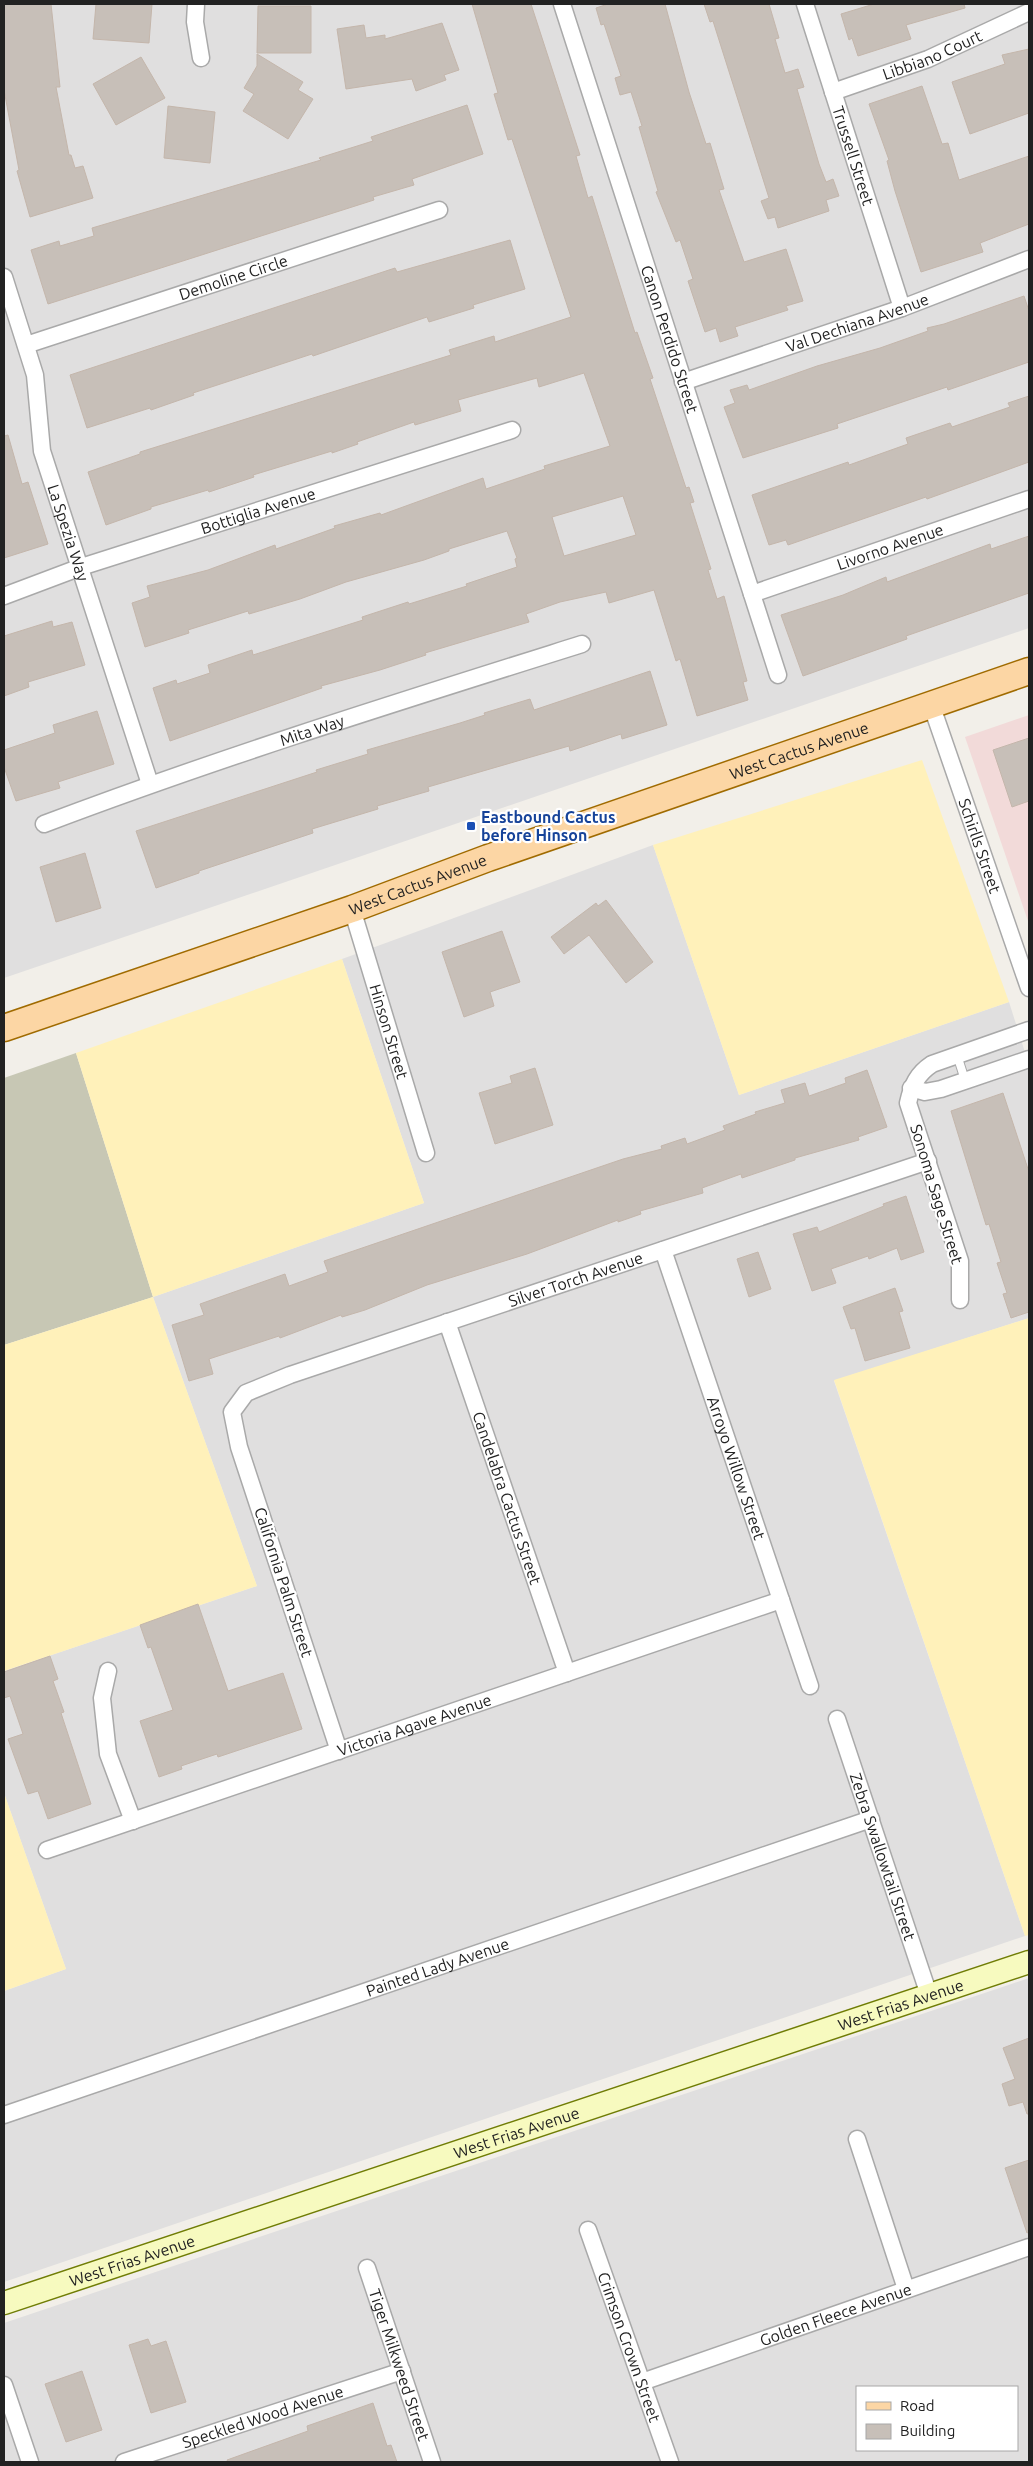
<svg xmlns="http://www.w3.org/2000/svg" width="1033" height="2466" font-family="Ubuntu,sans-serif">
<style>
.residential{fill:#e0dfdf;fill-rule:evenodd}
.commercial{fill:#f2dad9}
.construction{fill:#c7c7b4}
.sand{fill:#fff1ba}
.building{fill:#c7bfb8;stroke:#c4b6ab;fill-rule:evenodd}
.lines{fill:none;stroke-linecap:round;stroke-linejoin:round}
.lane-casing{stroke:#a9a9a9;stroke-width:10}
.street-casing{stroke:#a9a9a9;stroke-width:19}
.secondary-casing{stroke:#707d05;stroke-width:25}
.primary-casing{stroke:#a06b00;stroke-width:29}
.lane{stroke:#fff;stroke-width:8}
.street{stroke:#fff;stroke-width:16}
.secondary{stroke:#f7fabf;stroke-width:22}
.primary{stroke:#fcd6a4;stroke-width:26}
.transit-dot{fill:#1a4fb4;stroke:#fff;stroke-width:2}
.labels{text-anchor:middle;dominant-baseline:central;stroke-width:4.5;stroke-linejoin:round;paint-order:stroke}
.street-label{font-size:16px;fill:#222;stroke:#fff}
.transit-label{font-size:16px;font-weight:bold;fill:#164399;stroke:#fff;text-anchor:start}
</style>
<rect width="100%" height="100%" fill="#f2efe9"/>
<path class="residential" d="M4,4H1029V628L4,978Z
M653,845L739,1095L1009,1002L1029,1065V1318L834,1381L1025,1936L4,2282V1991L66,1969L4,1793V1671L257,1586L153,1297L424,1203L342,959Z
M1029,1978V2462H4V2323ZM857,2387H1017V2450H857Z"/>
<path class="commercial" d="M1029,715V924L965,737Z"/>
<path class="construction" d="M76,1053L153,1297L4,1345V1078Z"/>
<path class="sand" d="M922,760L1009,1002L739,1095L653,845Z
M342,959L424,1203L153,1297L257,1586L4,1671V1345L153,1297L76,1053Z
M1029,1318V1935L1025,1936L834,1380Z
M4,1793L66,1969L4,1991Z"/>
<path class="building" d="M4,4H51L60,87H56L69,155H71L75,168L83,166L93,198L30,217L17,171L19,170L4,90Z
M96,4H152L149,43L93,39Z
M472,4H531L580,155L576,156L588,198L592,196L635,333L637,332L653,378L650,379L686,488L689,487L694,502L690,503L711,569L708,570L717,599L724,596L747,681L743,682L748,700L697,716L680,659L676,661L654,590L609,603L606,592L560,602L526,614L529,622L425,653L426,655L380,670L321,686L322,688L170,741L153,688L176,680L177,684L210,673L208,665L252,650L253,655L363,620L362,617L408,602L409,604L467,586L466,584L517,567L515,559L517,558L507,531L449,549V551L424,560L346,582L300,599L249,614L248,611L188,630L189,633L145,647L132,603L150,597L147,586L208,570L275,545L276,549L335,528L334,526L380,513L381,515L483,478L486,489L545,469L544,466L610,446L584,373L539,387L537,378L458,400L461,411L415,425L414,422L357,442L358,444L332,453V451L253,475L254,477L209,492L208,490L151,507V509L106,525L88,472L140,454V452L451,355L449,350L494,336L495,342L571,317L512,139L508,140L494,94L498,93ZM623,496L636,535L564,556L552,517Z
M608,4H665L689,92L706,144L710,143L724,189L719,190L744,262L786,249L803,301L786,306L788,310L735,327L738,336L720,342L716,328L705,332L688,281L693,279L680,240L676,242L656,192L658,191L639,127L642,126L631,92L620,95L615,78L621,76L604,24L601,25L596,8Z
M704,4H769L779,38L775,39L785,73L798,69L804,87L797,89L819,164L826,182L833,179L839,196L826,200L829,211L778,228L775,217L768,219L761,201L769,198L713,21L710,22Z
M874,4H964L965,8L906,25L911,39L858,56L852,38L849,40L841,14Z
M258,6H311V53H257Z
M442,23L459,70L444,75L446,80L416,91L412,79L346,89L337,29L364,25L366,38L385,35V39Z
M1029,49V113L970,134L952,82L1005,64L1002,55Z
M257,54L303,82L298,90L313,99L288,139L243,111L254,94L244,88L257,66Z
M141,57L165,98L116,125L93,84Z
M922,86L942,144L948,143L959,180L1029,156V224L980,243L983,252L921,272L895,191L887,161L889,160L869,104Z
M467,105L483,154L412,179L414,185L373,197L374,200L48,304L31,250L59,241L60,246L94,236L92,228L321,160L319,158L373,141L371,137Z
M168,106L215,112L210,163L164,158Z
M510,240L525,289L473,305L474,308L429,322L427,317L313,356L312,354L193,393L194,395L151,410L150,408L87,428L70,375L395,268L397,272Z
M1024,296L1029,311V362L948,390L947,387L837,424L838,428L743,458L724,407L735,403L730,390L747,385L749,390L817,366L880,348L928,331L927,328L944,324Z
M1029,396V462L927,499L926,497L788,545L786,540L769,545L752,495L848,462L849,465L908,444L906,438L950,423L952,427L1010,407L1008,403Z
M8,435L22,484L28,482L48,544L4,558V436Z
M1029,536V593L906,636L907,639L803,676L781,615L843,595L886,577L887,582L990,544L991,549Z
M52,621L53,627L72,622L85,665L28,682L29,687L4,696V636Z
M650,671L667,725L622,739L621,734L570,751L569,746L428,787L429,791L377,806L378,809L312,829L313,833L199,871V873L156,888L136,831L317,772L316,770L368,754L367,750L460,723L485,715L484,713L530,699L534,710Z
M97,711L114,764L58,782L60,788L16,801L4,767V750L55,733L53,725Z
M1029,738V801L1012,807L993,750Z
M85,853L101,908L56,922L40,867Z
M606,900L653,962L626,983L589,935L564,954L551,937L596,903L598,906Z
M502,931L520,982L490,992L494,1006L464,1017L442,952Z
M535,1068L553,1125L495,1144L479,1093L512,1083L510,1076Z
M867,1070L887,1127L858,1137L859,1140L795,1158V1160L742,1178L741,1174L702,1188L703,1193L640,1211L641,1214L618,1222V1220L527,1254L427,1285L365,1310L342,1317L341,1315L280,1338L279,1336L209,1359L213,1374L189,1381L172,1325L204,1315L200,1304L285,1274L289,1286L328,1272L324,1261L623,1159L662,1149L661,1146L685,1138L687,1144L725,1130L723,1126L756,1114L755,1112L785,1103L781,1090L805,1083L809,1096L846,1083L845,1078Z
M1003,1093L1029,1172V1312L1011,1318L1003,1294L1007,1293L997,1263L1001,1262L989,1224L986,1225L951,1111Z
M906,1196L924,1252L901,1260L897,1248L869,1259L868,1256L831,1269L836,1283L812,1291L793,1234L817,1227L819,1232L884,1206L883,1204Z
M758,1252L771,1289L749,1297L737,1259Z
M895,1288L903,1311L899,1312L910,1348L865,1361L855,1328L851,1329L843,1307Z
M198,1604L228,1691L283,1673L302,1729L218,1757L217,1754L181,1766L182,1769L159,1777L140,1721L173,1710L151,1647L148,1648L140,1625Z
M50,1656L58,1679L53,1681L64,1712L61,1713L91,1804L48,1819L38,1791L28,1794L8,1739L23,1734L10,1696L4,1698V1672Z
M1029,2038V2114H1027L1023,2102L1009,2106L1002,2084L1015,2079L1003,2048Z
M1029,2160V2232L1027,2233L1005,2168Z
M148,2339L151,2346L166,2341L186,2402L151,2413L129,2345Z
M82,2371L102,2430L66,2442L45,2384Z
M373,2403L387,2446L391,2445L397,2462H228L227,2460L308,2431L307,2426Z"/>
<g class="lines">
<g class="lane-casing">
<path id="lane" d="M957,1055L965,1080"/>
</g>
<g class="street-casing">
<g id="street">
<path d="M196,4L195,22L201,58"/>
<path id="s1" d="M562,4L778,675"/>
<path id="s2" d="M805,4L902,308"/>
<path id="s3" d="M833,92L928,59L1029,12"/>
<path id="s4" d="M4,277L35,375L42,451L150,784"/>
<path id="s5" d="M26,345L439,210"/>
<path id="s6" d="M683,382L902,308L1029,259"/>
<path id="s7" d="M752,594L1029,499"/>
<path id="s8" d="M4,596L81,567L512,430"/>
<path id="s9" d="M931,704L1029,988"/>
<path id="s10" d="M44,824C221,757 401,701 582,644"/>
<path id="s11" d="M352,909L426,1153"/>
<path d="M911,1088L925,1092L941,1089L1029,1059"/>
<path id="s12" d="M663,1250L810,1686"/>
<path d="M960,1300V1261L908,1103C912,1085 917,1074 932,1064L1029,1030"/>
<path id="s13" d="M447,1322L567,1673"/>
<path d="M108,1671L102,1698L108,1754L133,1821"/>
<path id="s14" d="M837,1719L929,1995"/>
<path id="s15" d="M339,1751L239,1447L232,1412L246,1393L290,1375L928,1161"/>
<path id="s16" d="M47,1850L781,1600"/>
<path id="s17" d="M4,2115L871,1819"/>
<path d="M857,2139L906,2289"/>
<path id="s18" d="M588,2230L670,2462"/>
<path id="s19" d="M367,2268L432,2462"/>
<path id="s20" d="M642,2382L1029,2247"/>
<path d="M4,2385L30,2462"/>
<path id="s21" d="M124,2462L402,2371"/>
</g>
</g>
<g class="secondary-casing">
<g id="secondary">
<path id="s22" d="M4,2303L1029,1962"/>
</g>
</g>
<g class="primary-casing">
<g id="primary">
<path id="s23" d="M4,1028L352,909L488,858L1029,671"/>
</g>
</g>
<use href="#lane" class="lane"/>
<use href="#street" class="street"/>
<use href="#secondary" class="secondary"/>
<use href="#primary" class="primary"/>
</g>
<rect class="transit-dot" x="466" y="821" width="10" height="10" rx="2.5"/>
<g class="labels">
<g class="street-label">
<text stroke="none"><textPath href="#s3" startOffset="106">Libbiano Court</textPath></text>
<text stroke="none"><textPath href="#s2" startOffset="159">Trussell Street</textPath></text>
<text stroke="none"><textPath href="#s5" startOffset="218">Demoline Circle</textPath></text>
<text stroke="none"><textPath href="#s6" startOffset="184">Val Dechiana Avenue</textPath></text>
<text stroke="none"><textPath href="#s1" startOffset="352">Canon Perdido Street</textPath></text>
<text stroke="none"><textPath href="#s8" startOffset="268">Bottiglia Avenue</textPath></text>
<text stroke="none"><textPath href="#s4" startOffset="265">La Spezia Way</textPath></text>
<text stroke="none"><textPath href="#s7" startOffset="146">Livorno Avenue</textPath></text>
<text stroke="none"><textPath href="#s10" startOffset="284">Mita Way</textPath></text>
<text stroke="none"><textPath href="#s23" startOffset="842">West Cactus Avenue</textPath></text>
<text stroke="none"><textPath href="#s9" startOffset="150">Schirlls Street</textPath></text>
<text stroke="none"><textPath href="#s23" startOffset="438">West Cactus Avenue</textPath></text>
<text stroke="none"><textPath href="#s11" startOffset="128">Hinson Street</textPath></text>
<text transform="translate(937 1194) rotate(73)">Sonoma Sage Street</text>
<text stroke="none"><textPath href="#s15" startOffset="728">Silver Torch Avenue</textPath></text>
<text stroke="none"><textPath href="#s12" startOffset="230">Arroyo Willow Street</textPath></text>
<text stroke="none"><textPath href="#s13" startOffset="186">Candelabra Cactus Street</textPath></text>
<text transform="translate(284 1582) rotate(72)">California Palm Street</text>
<text stroke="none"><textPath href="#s16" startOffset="388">Victoria Agave Avenue</textPath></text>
<text stroke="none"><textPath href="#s14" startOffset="145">Zebra Swallowtail Street</textPath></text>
<text stroke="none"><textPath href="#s17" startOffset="458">Painted Lady Avenue</textPath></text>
<text stroke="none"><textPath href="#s22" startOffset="945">West Frias Avenue</textPath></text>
<text stroke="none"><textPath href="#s22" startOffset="540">West Frias Avenue</textPath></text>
<text stroke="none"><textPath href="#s22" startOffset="135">West Frias Avenue</textPath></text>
<text stroke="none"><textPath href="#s20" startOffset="205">Golden Fleece Avenue</textPath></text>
<text stroke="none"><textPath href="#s18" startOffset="124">Crimson Crown Street</textPath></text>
<text stroke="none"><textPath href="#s19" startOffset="102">Tiger Milkweed Street</textPath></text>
<text stroke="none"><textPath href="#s21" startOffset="146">Speckled Wood Avenue</textPath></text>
</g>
<g class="transit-label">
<text x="481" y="817">Eastbound Cactus<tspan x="481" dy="18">before Hinson</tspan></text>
</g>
</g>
<rect width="1033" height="2466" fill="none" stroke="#222222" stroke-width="10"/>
<rect x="856" y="2386" width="162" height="65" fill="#ffffff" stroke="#a7a7a7"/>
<rect x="866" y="2402" width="25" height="8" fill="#fcd6a4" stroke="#a7a7a7"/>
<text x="900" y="2411" font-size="15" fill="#222222">Road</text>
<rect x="866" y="2424" width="25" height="15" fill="#c7bfb8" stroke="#a7a7a7"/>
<text x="900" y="2436" font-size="15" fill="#222222">Building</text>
</svg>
